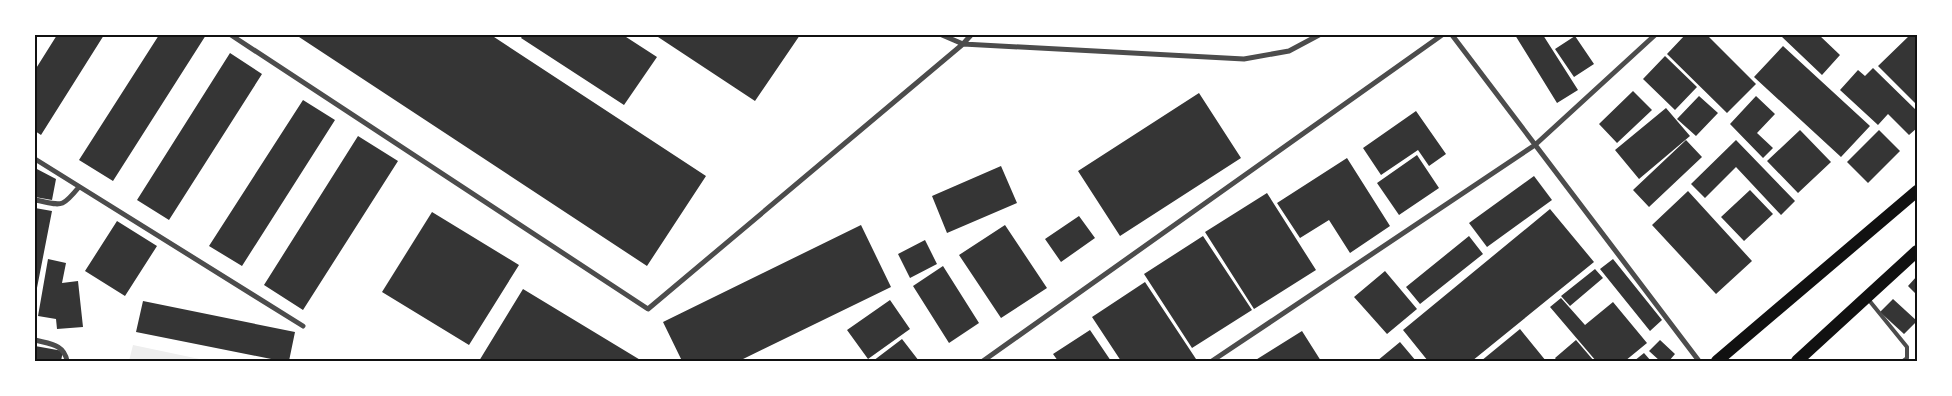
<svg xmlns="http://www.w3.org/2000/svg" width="1952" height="396" font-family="'Fira Sans Condensed',sans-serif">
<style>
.green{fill:#eee}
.building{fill:#353535}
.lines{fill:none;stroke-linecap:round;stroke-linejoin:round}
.service{stroke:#4c4c4c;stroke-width:4}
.minor{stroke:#4c4c4c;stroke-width:5}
.primary{stroke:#111;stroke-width:12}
.neatline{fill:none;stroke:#111;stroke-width:2}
</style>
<rect width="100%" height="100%" fill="#fff"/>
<path class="green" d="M133,345L209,361H129Z"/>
<path class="building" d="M57,35H104L41,135L35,131V70Z
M159,35H206L113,181L79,160Z
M296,35H491L706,176L647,266Z
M523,35H623L657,57L624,105L521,38Z
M655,35H800L755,101Z
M1515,35H1543L1578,90L1557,103Z
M1685,35H1707L1756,84L1727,113L1667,54Z
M1782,35H1819L1840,55L1822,75L1781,36Z
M1910,35H1914L1917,38V105L1878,66Z
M1575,36L1594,64L1574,77L1555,49Z
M1783,46L1870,126L1841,157L1754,77Z
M230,53L262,74L169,220L137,200Z
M1665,56L1697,87L1675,110L1643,79Z
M1873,68L1917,111V128L1909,135L1888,114L1878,125L1840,90L1858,70L1865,76Z
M1633,91L1652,110L1617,143L1599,124Z
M1199,93L1241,158L1120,236L1078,171Z
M1699,96L1718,113L1696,136L1677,119Z
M1756,96L1775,114L1757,133L1773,148L1763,158L1730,124Z
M303,100L335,120L242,266L209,246Z
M1666,108L1690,136L1639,179L1615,150Z
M1416,111L1446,154L1429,166L1418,150L1381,175L1363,148Z
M1800,130L1831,162L1798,193L1767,161Z
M1879,130L1900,151L1868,183L1847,162Z
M358,136L398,161L303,310L264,285Z
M1686,140L1702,157L1649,207L1633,190Z
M1736,140L1795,201L1781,215L1736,167L1705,198L1691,184Z
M1417,155L1439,188L1399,215L1377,183Z
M1347,158L1390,226L1350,253L1329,220L1300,238L1277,203Z
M1001,166L1017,203L947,233L932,196Z
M35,168L56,179L52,200L35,197Z
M1534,176L1552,200L1487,247L1469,223Z
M1750,190L1773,214L1744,241L1721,217Z
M1688,191L1752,261L1716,294L1652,225Z
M1267,193L1316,270L1254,309L1205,232Z
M35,208L52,211L36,293H35Z
M1550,209L1594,262L1472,361H1428L1403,330Z
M432,212L519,265L469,345L382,292Z
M1079,216L1095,238L1061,262L1045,239Z
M117,221L157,246L125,296L85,271Z
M861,225L891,287L739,361H682L663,322Z
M1005,225L1047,288L1001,318L959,255Z
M1203,236L1252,310L1192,348L1144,274Z
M1469,236L1483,254L1420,304L1406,287Z
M925,240L937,264L910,278L898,254Z
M48,259L66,263L62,283L78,281L83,327L57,329L56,319L38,316Z
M1613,259L1662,320L1650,331L1600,269Z
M943,266L979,323L949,343L913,286Z
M1595,269L1603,278L1570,306L1561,296Z
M1385,271L1417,309L1387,334L1354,297Z
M1917,276V295L1908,286Z
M1145,282L1196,359L1193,361H1121L1092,317Z
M523,289L642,361H479Z
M1561,298L1585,325L1613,302L1647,343L1625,361H1596L1550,307Z
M1893,299L1917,321L1904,334L1880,312Z
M890,300L910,329L868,359L847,330Z
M143,301L295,332L289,361H281L136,332Z
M1520,329L1546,361H1481Z
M1090,330L1111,361H1058L1053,354Z
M1302,331L1321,361H1254Z
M902,339L919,361H873Z
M1576,340L1594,361H1557L1555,358Z
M1660,340L1675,354L1669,361H1660L1649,351Z
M1400,342L1416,361H1377Z
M35,346L63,351L61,361H35Z
M1644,353L1651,361H1634Z"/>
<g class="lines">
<path class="service" d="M1868,299L1907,347V358L1903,361"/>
<path class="minor" d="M231,35L648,309L963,44L971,35
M942,35L963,44L1244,59L1289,51L1319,35
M1452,35L1699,361
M35,159L303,326
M35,200C62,205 61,209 79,187
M35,340C50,344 64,344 67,361
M983,361L1442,35
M1212,361L1535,145L1655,35"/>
<path class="primary" d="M1717,361L1917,191
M1797,361L1917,251"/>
</g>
<rect width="1952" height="396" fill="none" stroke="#ffffff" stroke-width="72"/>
<rect x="36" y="36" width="1880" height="324" class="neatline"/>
</svg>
